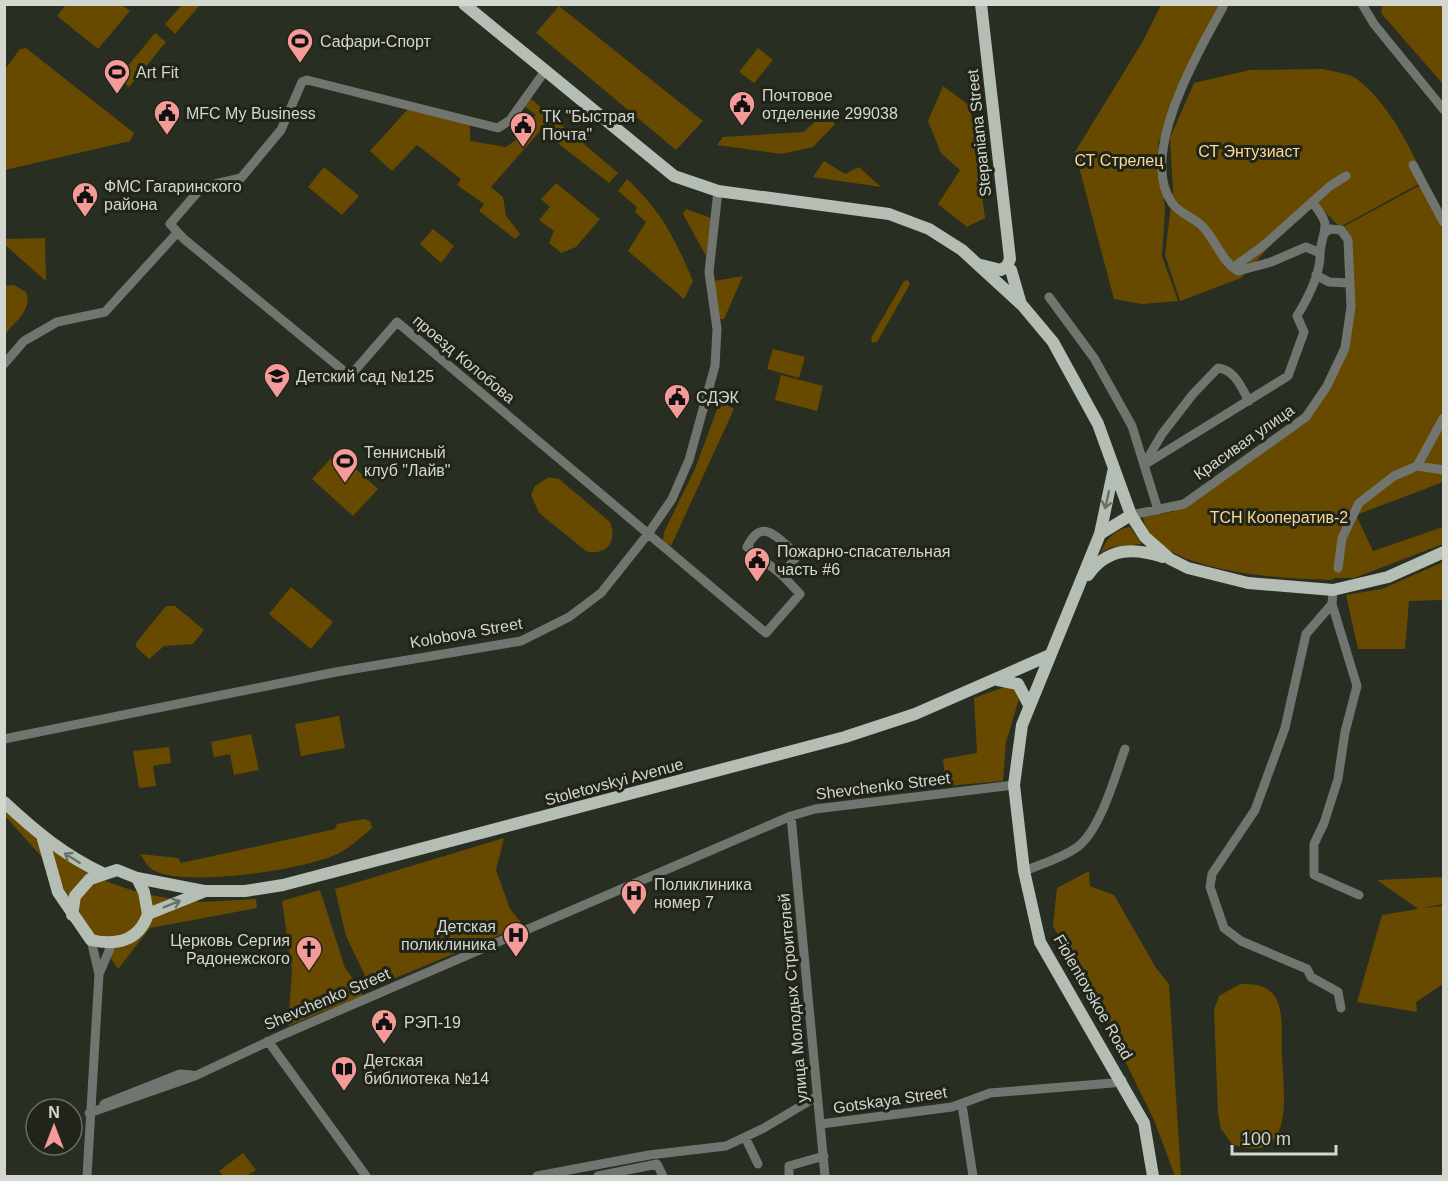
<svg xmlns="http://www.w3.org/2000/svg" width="1448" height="1181" font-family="Arial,sans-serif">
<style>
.green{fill:#674a00}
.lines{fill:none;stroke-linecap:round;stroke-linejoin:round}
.minor{stroke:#707570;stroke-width:9}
.major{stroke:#b5beb4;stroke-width:12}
.oneway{stroke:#6a7166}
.labels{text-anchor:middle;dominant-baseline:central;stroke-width:6;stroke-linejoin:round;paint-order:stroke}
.poi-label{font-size:16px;fill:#d4d7cf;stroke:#202419;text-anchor:start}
.street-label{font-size:16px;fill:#d4d7cf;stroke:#202419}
.park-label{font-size:16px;fill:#fad999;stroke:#202419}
</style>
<rect width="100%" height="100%" fill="#292e22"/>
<path class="green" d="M66,5H122L130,11L98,49L57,16Z
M182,5H200L175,34L165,24Z
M1161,5H1227L1158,143L1165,209L1162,256L1178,301L1142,304L1114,299L1075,152L1143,41Z
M1383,5H1443V84L1381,13Z
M559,6L703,121L676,150L536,33Z
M155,33L166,42L129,87L118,78Z
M26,48L134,133L130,141L5,170V69L20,49Z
M758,48L773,60L754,83L739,72Z
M1323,69C1333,72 1350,73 1358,80C1390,105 1408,145 1426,180L1340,227L1312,199L1241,278L1180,301L1165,255L1173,189L1170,138L1194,83L1250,70Z
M943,86L970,106L985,218L967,227L938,204L960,170L941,153L928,121Z
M531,99L618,173L609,183L541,130L491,187L503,197L506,216L520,234L515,239L479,211L484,204L457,185L461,179L417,145L392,171L370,151L408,109L470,124V141L506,147L516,140L536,115L524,106Z
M824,113L835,124L813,147L781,154L717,145L723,137L804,132Z
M824,161L845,174L859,167L881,187L813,177Z
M324,167L359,196L342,215L308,187Z
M627,179C662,212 674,237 693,281L684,299L628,251L646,222L635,212L637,207L618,191Z
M1426,182L1443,232L1444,409L1440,415L1443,414V482L1356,515L1373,551L1443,527V544L1354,578H1334L1333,580C1289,579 1150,574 1143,516L1172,512L1193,501L1308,420L1352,329L1343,227Z
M556,183L600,219L576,247L561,253L549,243L554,231L539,220L550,207L541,199Z
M686,209L711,218L706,256L683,214Z
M433,229L454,246L441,263L420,244Z
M45,238L46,281L4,244L5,239Z
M743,276L724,319H719L714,281Z
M908,280L910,284L877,342L872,343L871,338L904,281Z
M14,285L26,292C33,309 15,322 5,334V286Z
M773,349L805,357L799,378L767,369Z
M781,375L823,386L817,411L775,400Z
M720,401L734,409L671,546L663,541L664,532L695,469Z
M337,452L378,489L353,516L312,479Z
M549,477L559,479L610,522C618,541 606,557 586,551L539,513L531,495L535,486Z
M1130,527L1142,544L1112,547L1101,552C1107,538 1114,530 1130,527Z
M1443,562V600L1409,601L1405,649H1358L1346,595L1382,589Z
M291,587L333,622L311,649L269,614Z
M166,606H175L204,630L193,644L164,646L149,659L136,647V643Z
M1010,685L1020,696L1006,742L1003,781L946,786L943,759L977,753L974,698Z
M339,716L345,748L301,756L295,724Z
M251,734L259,770L234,775L230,754L214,757L211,742Z
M169,747L171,763L153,766L156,786L139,788L133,751Z
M4,808C64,864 104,891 188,901C210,903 234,900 256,899L257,908L150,928L118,969L41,856L5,816Z
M364,819L370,821L372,828C362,836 351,847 339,853C307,870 187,887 155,871C148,868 144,860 140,854L178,858L181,863L335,829L337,824Z
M504,838L496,870L510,909L523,925L371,988L346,936L335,889Z
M1089,871L1090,886L1114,895L1156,968L1169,984L1181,1176H1175L1154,1120L1103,1016L1053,926L1057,888Z
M1443,877V904L1422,908L1443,906V984L1416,1002L1417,1012L1357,1002L1382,915L1418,909L1377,880Z
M320,890L345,968L360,988L362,996L288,1026L292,971L282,901Z
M1240,984C1253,984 1265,984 1274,995C1285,1010 1281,1040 1282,1058C1284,1096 1295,1167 1232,1144L1221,1129L1218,1114L1214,1010L1219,996Z
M243,1153L256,1170L246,1176H223L219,1171Z"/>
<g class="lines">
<path class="minor" d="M1362,4L1374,24L1444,110
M545,71L510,120L498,128L307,80L302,82L281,130L241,178L202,187L170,224L184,239L350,376L397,322L766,633L800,594L782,575L798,555C777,539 763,515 747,547L782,575
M1413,165L1444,223
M1313,203C1333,229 1323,225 1320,253
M1238,271V264L1263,246L1330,186L1346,176
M1316,275L1329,282L1349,283
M1049,297L1094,358L1132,426L1158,510
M4,364L24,341L57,322L105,312L177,233
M1145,463L1162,434L1193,394L1218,368C1235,370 1241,387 1249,401
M1144,465L1288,376L1304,332L1297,316C1308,298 1321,274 1320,253L1306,247L1271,262L1238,271C1220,260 1216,239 1201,225C1192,217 1179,213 1172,203C1138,155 1198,51 1223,7
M1417,466L1444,417
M1131,515L1184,504L1306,417L1327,386L1345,348L1351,307L1348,240L1341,230L1330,229L1326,232
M1338,568L1342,538L1359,503L1394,476L1417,466L1444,470
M1333,590L1332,604L1306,634L1285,728L1255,810L1212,874L1210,887L1224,928L1241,941L1307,969L1311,977L1338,992L1341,1008
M1332,604L1357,686L1345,732L1338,779L1324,823L1314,844V875L1359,895
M4,739L336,672L521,641L569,617L601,593L648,534L672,499L689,460L715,366L717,329L709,272L718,191
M791,816L825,1176
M1024,871C1041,864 1060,859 1076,848C1100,832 1115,776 1125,749
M99,974L112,944
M268,1041L366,1176
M104,1104L180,1074L192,1075
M962,1105L973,1176
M89,1113L195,1076L282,1035L791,816L815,809L1014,785
M821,1124L952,1107L990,1093L1113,1083L1122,1080
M745,1137L758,1164
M87,1176L99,974L91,940
M537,1176L649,1155L726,1146L764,1128L816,1097
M598,1176L657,1164L663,1176
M789,1176V1166L824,1156"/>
<path class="major" d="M464,4L674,176L718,191L889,214L929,229L962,250L1022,305L1053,342L1098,424L1131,515L1145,537L1170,559L1188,568L1248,583L1333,590L1388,577L1444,552
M981,4L1010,259L1007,266L1001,270L981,265
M1011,270L1020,301
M1114,468L1100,534L1022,725L1014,785L1024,871L1040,942L1144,1123L1153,1176
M1100,534L1131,515
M1088,575C1107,548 1133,547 1163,557
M998,680L1018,684L1029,705
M4,802C35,831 64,855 102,873
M43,839L58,892L91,940C116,946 139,941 148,914L203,892
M137,878L144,892L148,914
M72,915L75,896L90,879L117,870L137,878L204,891H245L283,885L845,737L915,714L1050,655"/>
</g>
<defs><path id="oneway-shaft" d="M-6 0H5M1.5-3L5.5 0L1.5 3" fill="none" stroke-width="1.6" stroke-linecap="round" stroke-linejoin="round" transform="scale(1.5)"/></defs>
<g class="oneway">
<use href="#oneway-shaft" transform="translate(1107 500) rotate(103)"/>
<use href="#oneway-shaft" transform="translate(72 858) rotate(-148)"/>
<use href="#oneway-shaft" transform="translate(172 904) rotate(-22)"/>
</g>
<defs>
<g id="stadium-pin" transform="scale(1.35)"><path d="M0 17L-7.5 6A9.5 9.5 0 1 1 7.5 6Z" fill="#f59b97" stroke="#202419"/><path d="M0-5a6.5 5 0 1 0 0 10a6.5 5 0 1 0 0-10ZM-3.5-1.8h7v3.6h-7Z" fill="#111"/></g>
<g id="civic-pin" transform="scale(1.35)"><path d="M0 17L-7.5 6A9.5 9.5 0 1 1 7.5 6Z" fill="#f59b97" stroke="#202419"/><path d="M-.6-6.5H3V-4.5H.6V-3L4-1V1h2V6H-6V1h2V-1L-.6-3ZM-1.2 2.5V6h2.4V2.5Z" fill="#111"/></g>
<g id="school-pin" transform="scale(1.35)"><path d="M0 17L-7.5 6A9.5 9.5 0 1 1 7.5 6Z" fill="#f59b97" stroke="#202419"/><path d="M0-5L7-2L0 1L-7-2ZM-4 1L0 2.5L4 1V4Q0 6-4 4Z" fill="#111"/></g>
<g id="hospital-pin" transform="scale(1.35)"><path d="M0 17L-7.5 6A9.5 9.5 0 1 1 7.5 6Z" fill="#f59b97" stroke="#202419"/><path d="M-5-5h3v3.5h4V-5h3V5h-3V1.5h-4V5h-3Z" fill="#111"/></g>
<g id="church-pin" transform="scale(1.35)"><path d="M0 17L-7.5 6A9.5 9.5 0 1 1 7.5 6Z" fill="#f59b97" stroke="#202419"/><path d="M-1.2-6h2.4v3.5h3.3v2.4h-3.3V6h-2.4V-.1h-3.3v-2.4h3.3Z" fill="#111"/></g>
<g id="library-pin" transform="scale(1.35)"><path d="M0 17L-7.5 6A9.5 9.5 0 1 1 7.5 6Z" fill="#f59b97" stroke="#202419"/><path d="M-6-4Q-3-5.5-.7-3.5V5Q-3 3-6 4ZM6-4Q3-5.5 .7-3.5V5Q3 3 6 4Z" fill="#111"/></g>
</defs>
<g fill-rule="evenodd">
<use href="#stadium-pin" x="300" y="41"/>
<use href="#stadium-pin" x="117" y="72"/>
<use href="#civic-pin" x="742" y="104"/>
<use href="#civic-pin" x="167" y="113"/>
<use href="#civic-pin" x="523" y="125"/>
<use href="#civic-pin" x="85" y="195"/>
<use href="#school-pin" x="277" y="376"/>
<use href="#civic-pin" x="677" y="397"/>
<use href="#stadium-pin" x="345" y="461"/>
<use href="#civic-pin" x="757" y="560"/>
<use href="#hospital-pin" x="634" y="893"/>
<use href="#hospital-pin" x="516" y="935"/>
<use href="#church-pin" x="309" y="949"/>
<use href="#civic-pin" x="384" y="1022"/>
<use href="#library-pin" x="344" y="1069"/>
</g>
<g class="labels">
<g class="poi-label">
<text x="320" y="41">Сафари-Спорт</text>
<text x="136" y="72">Art Fit</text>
<text x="762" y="95">Почтовое<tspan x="762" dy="18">отделение 299038</tspan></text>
<text x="186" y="113">MFC My Business</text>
<text x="542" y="116">ТК "Быстрая<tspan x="542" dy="18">Почта"</tspan></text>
<text x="104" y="186">ФМС Гагаринского<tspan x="104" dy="18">района</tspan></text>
<text x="296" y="376">Детский сад №125</text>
<text x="696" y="397">СДЭК</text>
<text x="364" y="452">Теннисный<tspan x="364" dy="18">клуб "Лайв"</tspan></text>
<text x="777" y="551">Пожарно-спасательная<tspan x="777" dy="18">часть #6</tspan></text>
<text x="654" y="884">Поликлиника<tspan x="654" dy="18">номер 7</tspan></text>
<text x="496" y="926" text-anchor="end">Детская<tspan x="496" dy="18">поликлиника</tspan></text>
<text x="290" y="940" text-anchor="end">Церковь Сергия<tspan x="290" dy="18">Радонежского</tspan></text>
<text x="404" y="1022">РЭП-19</text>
<text x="364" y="1060">Детская<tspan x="364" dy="18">библиотека №14</tspan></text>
</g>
<g class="street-label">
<text transform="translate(979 133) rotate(-96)">Stepaniana Street</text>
<text transform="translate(464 359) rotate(40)">проезд Колобова</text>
<text transform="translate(1244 442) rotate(-35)">Красивая улица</text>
<text transform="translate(466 633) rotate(-10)">Kolobova Street</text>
<text transform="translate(614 782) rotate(-15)">Stoletovskyi Avenue</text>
<text transform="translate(883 786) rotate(-7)">Shevchenko Street</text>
<text transform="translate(1093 997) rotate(60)">Fiolentovskoe Road</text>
<text transform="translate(793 998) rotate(-95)">улица Молодых Строителей</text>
<text transform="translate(327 999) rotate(-23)">Shevchenko Street</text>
<text transform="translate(890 1100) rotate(-8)">Gotskaya Street</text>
</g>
<g class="park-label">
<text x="1249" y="151">СТ Энтузиаст</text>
<text x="1119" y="160">СТ Стрелец</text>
<text x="1279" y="517">ТСН Кооператив-2</text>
</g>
</g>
<rect width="1448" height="1181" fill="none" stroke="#d4d7cf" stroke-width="12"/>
<g transform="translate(54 1127)"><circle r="28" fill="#202419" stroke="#686c62" stroke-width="1.5"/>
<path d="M0-4.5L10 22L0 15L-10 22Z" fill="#f59b97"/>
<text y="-9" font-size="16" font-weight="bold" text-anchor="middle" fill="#d4d7cf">N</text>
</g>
<path d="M1232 1145v9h104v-9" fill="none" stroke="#d4d7cf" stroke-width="3"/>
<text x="1241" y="1145" font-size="18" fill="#d4d7cf" stroke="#202419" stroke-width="4.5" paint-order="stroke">100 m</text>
</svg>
